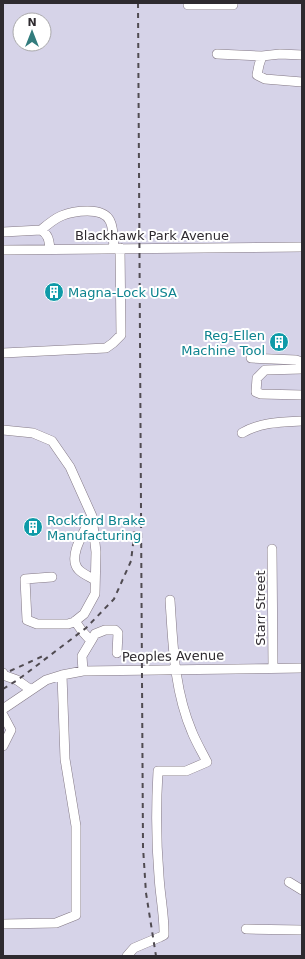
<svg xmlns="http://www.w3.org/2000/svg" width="305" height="959" font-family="'DejaVu Sans',sans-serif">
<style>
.industrial{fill:#d6d3e8;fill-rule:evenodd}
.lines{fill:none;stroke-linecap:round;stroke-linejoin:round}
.minor-casing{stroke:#837884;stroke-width:10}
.minor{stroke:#fff;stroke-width:9}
.rail{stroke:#504b51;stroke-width:2;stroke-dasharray:5 5;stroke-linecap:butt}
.labels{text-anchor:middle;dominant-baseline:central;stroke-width:4;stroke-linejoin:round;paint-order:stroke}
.street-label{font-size:13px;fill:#2e2a2f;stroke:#fff}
.culture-label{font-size:13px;fill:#0d838f;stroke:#fff;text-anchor:start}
</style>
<rect width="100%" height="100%" fill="#e7dbe8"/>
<path class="industrial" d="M3,3H302V956H3ZM20,20H44V44H20Z"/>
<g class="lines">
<g class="minor-casing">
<path id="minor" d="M188,5H233V3
M217,54L262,56
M302,55L280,54L262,56L259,65L257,75L265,79L302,82
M41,230C47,225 54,219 61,216C73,211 103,206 110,221C114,229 113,240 114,248
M3,232L41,230C49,235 49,241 50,249
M3,250L302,247
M3,353L106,348L113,343L121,335L120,248
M251,358L296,360L302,362
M302,369L265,370L257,378L256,392L261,394L302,395
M3,430L33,433L52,441L70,467L92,516L96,552L95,594L84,614L74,622L68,624H37L27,620L25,579L52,577
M242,433C261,422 281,422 302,421
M92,516C86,529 66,557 79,570C83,574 90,577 95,580
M272,549L273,668
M75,621L82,631L91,641L82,656L83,671
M91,641L95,634L105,630H115L118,633L117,653
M3,673V675L17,680L31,690
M3,709L46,680L62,675L83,671L302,668
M3,715L11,730L3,746
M289,882L302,890
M3,924L56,923L76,915V826L65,759L62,675
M246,929L302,930
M127,956L134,948L141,945L160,937L164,935V932C164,913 160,895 159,876C156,841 156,806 158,771H186L207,762C202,752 196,742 192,732C174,690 173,645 170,600"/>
</g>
<use href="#minor" class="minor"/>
<path class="rail" d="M138,3L143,847L146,893L156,956
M10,671L43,656
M3,689L19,679L86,628L114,599L131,561L136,520"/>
</g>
<defs>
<g id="building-disc" transform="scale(1)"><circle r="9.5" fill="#0f9aa8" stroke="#fff"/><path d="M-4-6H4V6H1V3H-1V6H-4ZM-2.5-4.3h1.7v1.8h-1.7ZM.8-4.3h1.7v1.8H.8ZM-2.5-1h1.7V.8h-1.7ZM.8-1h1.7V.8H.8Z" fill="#fff"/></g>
</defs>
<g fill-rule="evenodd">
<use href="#building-disc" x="54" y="292"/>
<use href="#building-disc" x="279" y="342"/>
<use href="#building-disc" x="33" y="527"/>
</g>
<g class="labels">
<g class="street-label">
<text x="152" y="235">Blackhawk Park Avenue</text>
<text transform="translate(260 608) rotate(-90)">Starr Street</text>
<text transform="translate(173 656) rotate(-1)">Peoples Avenue</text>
</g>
<g class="culture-label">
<text x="68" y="292">Magna-Lock USA</text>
<text x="265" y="335" text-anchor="end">Reg-Ellen<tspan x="265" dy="15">Machine Tool</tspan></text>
<text x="47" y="520">Rockford Brake<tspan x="47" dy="15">Manufacturing</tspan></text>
</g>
</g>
<rect width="305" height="959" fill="none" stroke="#2e2a2f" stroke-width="8"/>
<g transform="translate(32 32)"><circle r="19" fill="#ffffff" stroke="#abaaac"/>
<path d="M0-3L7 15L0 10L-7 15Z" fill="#327c7d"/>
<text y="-6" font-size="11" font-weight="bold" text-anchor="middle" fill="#2e2a2f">N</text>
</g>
</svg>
